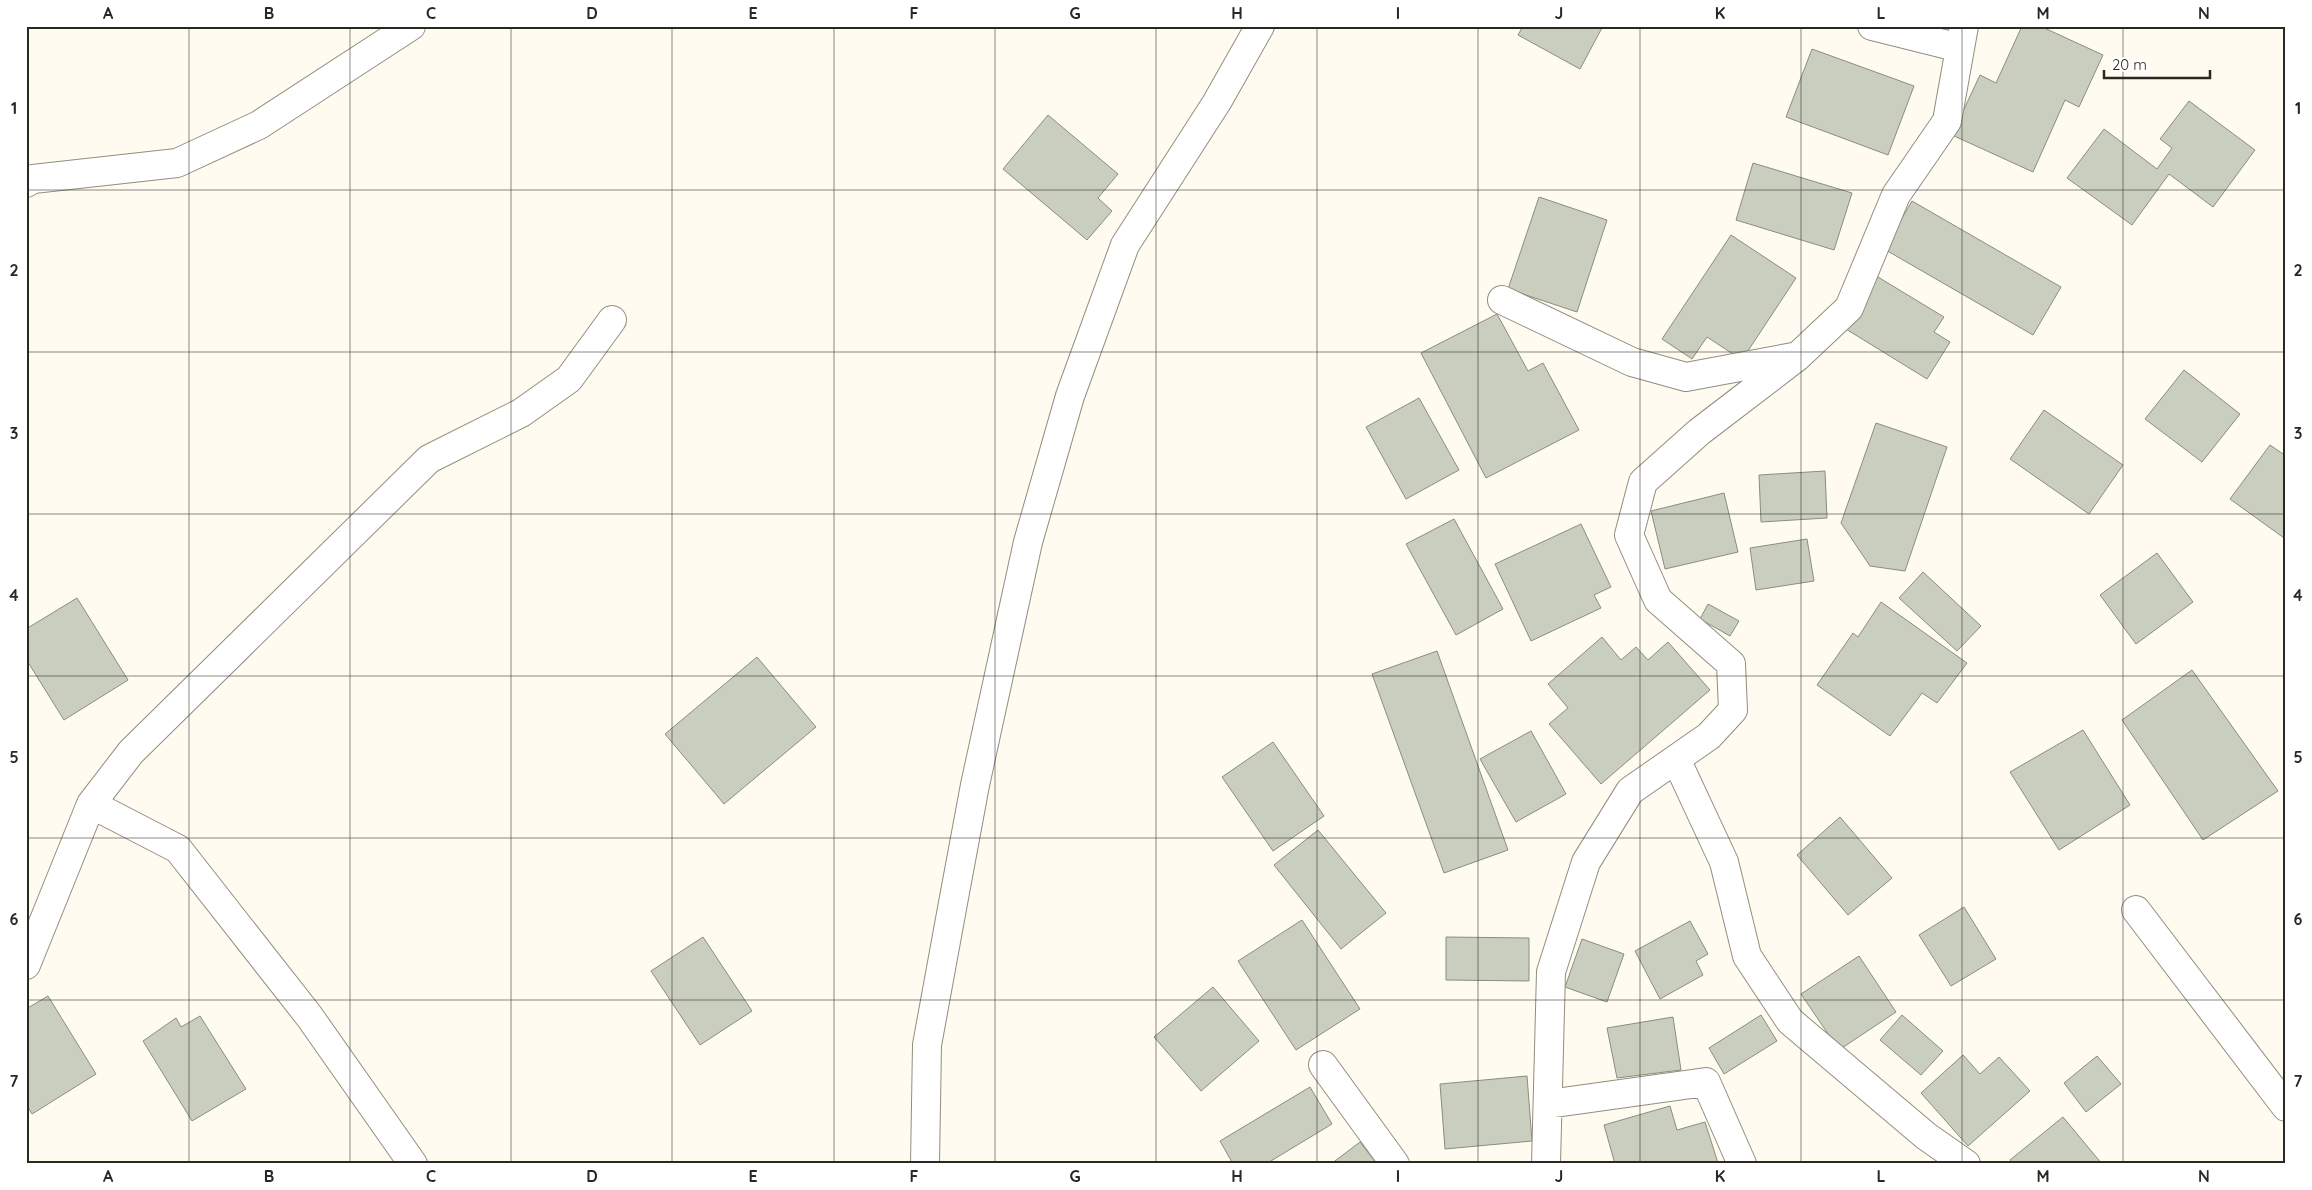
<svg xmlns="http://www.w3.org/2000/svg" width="2312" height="1190" font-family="Quicksand,sans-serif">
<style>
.building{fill:#c9cebf;stroke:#898e7f}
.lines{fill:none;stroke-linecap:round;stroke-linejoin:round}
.minor-casing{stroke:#948d7f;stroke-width:30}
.minor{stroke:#fff;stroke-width:28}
.grid{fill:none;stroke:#2a2822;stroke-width:1;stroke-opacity:0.55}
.neatline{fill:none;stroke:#2a2822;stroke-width:2}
.grid-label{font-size:16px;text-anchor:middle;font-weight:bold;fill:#2a2822}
</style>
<rect width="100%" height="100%" fill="#fffbf1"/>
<path class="building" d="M1523,26H1603L1580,69L1518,35Z
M2022,26H2040L2103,55L2079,107L2065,100L2033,172L1952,135L1980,75L1996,83Z
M1812,49L1914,86L1888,155L1786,117Z
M2189,101L2255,150L2213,207L2169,174L2132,225L2067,178L2104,129L2157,169L2172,148L2160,139Z
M1048,115L1118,174L1098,198L1112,211L1087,240L1003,169Z
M1753,163L1852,193L1834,250L1736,220Z
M1539,197L1607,220L1577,312L1508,289Z
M1912,201L2061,287L2033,335L1884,249Z
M1731,235L1796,278L1742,360L1707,337L1692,359L1662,339Z
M1873,274L1944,317L1934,332L1950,342L1927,379L1841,326Z
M1497,314L1528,371L1543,363L1579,430L1486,478L1421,353Z
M2184,370L2240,414L2202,462L2145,419Z
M1419,398L1459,470L1406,499L1366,427Z
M2044,410L2123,465L2089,514L2010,459Z
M1876,423L1947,447L1905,571L1870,566L1841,523Z
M2270,445L2286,456V536L2284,538L2230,499Z
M1825,471L1827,518L1761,522L1759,475Z
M1724,493L1738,552L1665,569L1651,511Z
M1454,519L1503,609L1456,635L1406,544Z
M1581,524L1611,587L1594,595L1601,608L1531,641L1495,564Z
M1807,539L1814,581L1756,590L1750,548Z
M2157,553L2193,602L2136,644L2100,595Z
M1923,572L1981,626L1957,651L1899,598Z
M77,598L128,680L64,720L26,659V629Z
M1881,602L1967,663L1937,703L1922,693L1890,736L1817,685L1853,633L1858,637Z
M1708,604L1739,621L1730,636L1700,619Z
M1602,637L1621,660L1636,647L1648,660L1668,642L1710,690L1601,784L1549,724L1568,708L1548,684Z
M1437,651L1508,850L1444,873L1372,674Z
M757,657L816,727L724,804L665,734Z
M2192,670L2278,791L2203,840L2122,720Z
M2083,730L2130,805L2059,850L2010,772Z
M1531,731L1566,794L1516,822L1480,759Z
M1273,742L1324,816L1273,851L1222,777Z
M1840,817L1892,878L1848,915L1797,855Z
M1318,830L1386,913L1341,949L1274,865Z
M1964,907L1996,959L1951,986L1919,935Z
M1302,920L1360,1009L1296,1050L1238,961Z
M1690,921L1708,954L1696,961L1703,975L1660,999L1635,951Z
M703,937L752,1011L700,1045L651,971Z
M1446,937L1529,938V981L1446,980Z
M1582,939L1624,954L1607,1002L1565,987Z
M1859,956L1896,1012L1839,1050L1801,994Z
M1213,987L1259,1041L1201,1091L1154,1037Z
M48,996L96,1074L32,1114L26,1104V1009Z
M1761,1015L1777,1041L1724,1074L1709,1048Z
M1902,1015L1943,1051L1921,1075L1880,1040Z
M200,1016L246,1089L192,1121L143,1041L176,1018L181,1027Z
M1673,1017L1681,1070L1617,1078L1607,1028Z
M1963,1055L1980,1074L1999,1057L2030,1091L1968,1146L1921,1093Z
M2097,1056L2121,1084L2086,1112L2064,1083Z
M1527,1076L1532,1141L1445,1149L1440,1084Z
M1310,1087L1332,1124L1266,1164H1233L1220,1141Z
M1670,1106L1677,1130L1705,1122L1718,1163L1615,1164L1604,1125Z
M2063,1117L2102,1164H2013L2010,1160Z
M1360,1142L1377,1164H1331Z"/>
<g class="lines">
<g class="minor-casing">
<path id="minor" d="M1872,26L1960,48
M26,183L33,179L177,163L259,125L411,26
M1502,300L1632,362L1686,377L1793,357
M1676,759L1724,862L1747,956L1790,1021L1926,1136L1966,1164
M91,804L178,849L309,1016L413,1164
M2136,910L2286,1107
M26,965L91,804L131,752L429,459L521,413L569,379L612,320
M1323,1065L1395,1164
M1548,1104L1706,1082L1742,1164
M925,1164L927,1045L953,903L975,785L1028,542L1070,396L1125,245L1217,102L1260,26
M1546,1164L1551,972L1586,862L1630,791L1709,736L1733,710L1731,664L1658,600L1629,535L1643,482L1699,432L1797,357L1849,308L1896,195L1947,121L1964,26"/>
</g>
<use href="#minor" class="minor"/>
</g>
<path class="grid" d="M189,26V1164M350,26V1164M511,26V1164M672,26V1164M834,26V1164M995,26V1164M1156,26V1164M1317,26V1164M1478,26V1164M1640,26V1164M1801,26V1164M1962,26V1164M2123,26V1164M26,190H2286M26,352H2286M26,514H2286M26,676H2286M26,838H2286M26,1000H2286"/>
<rect width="2312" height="1190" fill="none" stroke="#ffffff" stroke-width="55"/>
<path d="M2104 70v8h106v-8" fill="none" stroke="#2a2822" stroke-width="2.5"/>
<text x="2112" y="70" font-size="15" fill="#2a2822" stroke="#ffffff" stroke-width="4" paint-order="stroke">20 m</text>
<rect x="28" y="28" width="2256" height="1134" class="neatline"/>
<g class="grid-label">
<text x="108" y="19">A</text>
<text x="269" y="19">B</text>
<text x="431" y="19">C</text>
<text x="592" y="19">D</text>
<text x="753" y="19">E</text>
<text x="914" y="19">F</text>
<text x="1075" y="19">G</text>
<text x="1237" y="19">H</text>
<text x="1398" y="19">I</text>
<text x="1559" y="19">J</text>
<text x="1720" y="19">K</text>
<text x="1881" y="19">L</text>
<text x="2043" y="19">M</text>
<text x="2204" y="19">N</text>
<text x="14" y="114">1</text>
<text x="2298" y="114">1</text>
<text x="14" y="276">2</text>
<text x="2298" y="276">2</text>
<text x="14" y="439">3</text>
<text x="2298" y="439">3</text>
<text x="14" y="601">4</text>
<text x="2298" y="601">4</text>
<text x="14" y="763">5</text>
<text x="2298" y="763">5</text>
<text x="14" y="925">6</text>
<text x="2298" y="925">6</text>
<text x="14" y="1087">7</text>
<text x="2298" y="1087">7</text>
<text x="108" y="1182">A</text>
<text x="269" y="1182">B</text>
<text x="431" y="1182">C</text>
<text x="592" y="1182">D</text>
<text x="753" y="1182">E</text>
<text x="914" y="1182">F</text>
<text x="1075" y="1182">G</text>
<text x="1237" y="1182">H</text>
<text x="1398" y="1182">I</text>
<text x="1559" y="1182">J</text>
<text x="1720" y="1182">K</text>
<text x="1881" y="1182">L</text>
<text x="2043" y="1182">M</text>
<text x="2204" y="1182">N</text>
</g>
</svg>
